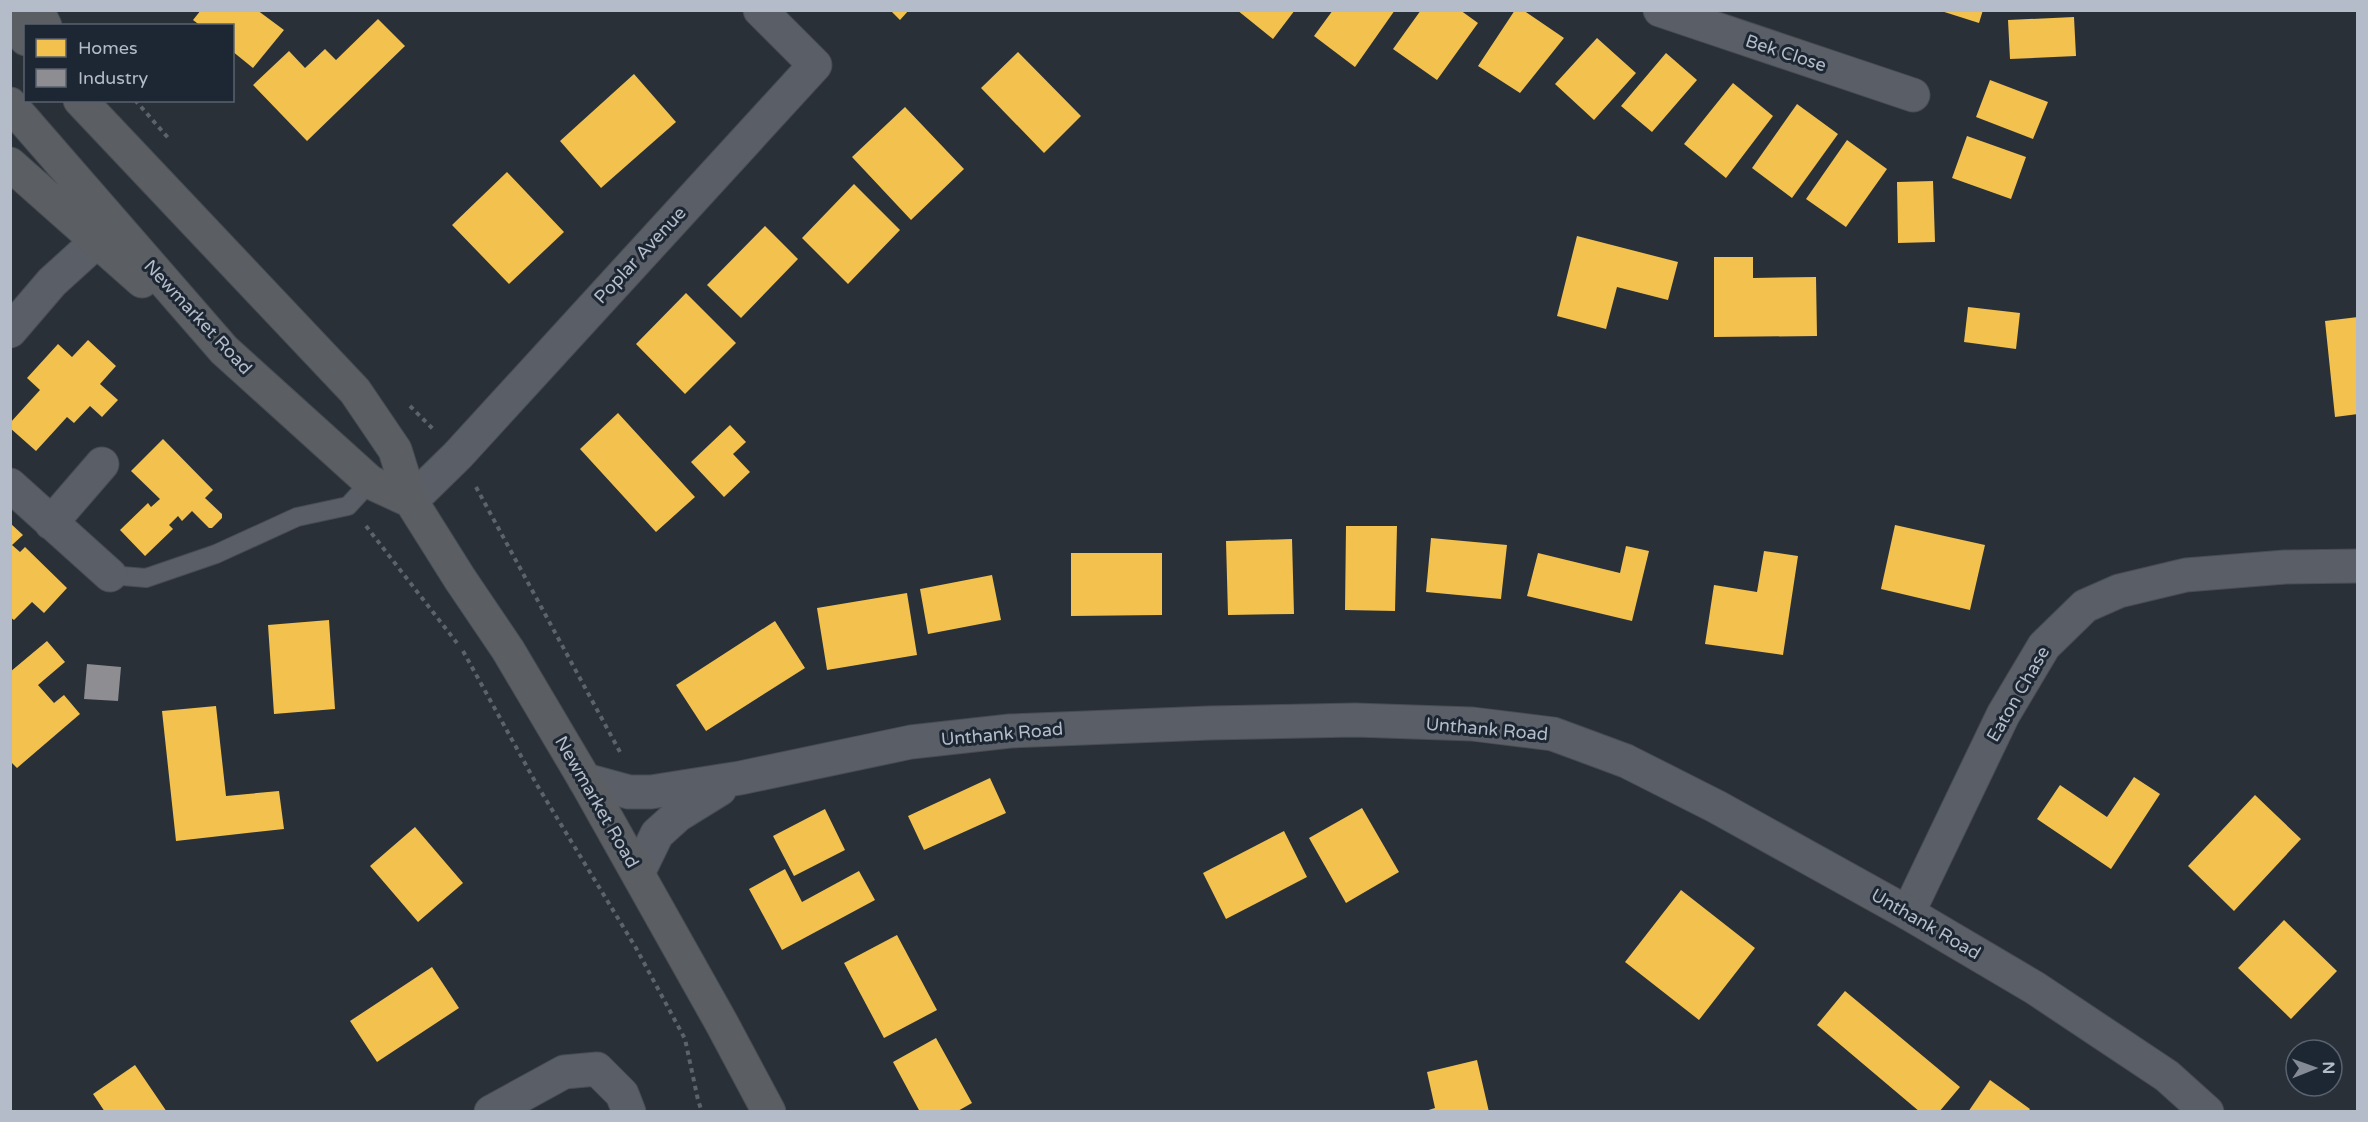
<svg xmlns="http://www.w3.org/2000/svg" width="2368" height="1122" font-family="'Varela Round',sans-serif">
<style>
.homes{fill:#f2c14e}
.industry{fill:#8d8d92}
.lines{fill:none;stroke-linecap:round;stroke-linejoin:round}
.service-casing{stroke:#484c53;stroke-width:20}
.minor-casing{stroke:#484c53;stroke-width:35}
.tertiary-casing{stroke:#484c53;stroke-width:35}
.trunk-casing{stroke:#474c53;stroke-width:35}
.path{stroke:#5d636a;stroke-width:4;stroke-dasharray:4.5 4.5;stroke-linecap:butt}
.service{stroke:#5a5e66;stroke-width:18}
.minor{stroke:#5a5e66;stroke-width:33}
.tertiary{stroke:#5a5e66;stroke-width:33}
.trunk{stroke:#5b5f64;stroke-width:33}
.labels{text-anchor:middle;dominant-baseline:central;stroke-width:6;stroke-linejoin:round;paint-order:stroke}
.street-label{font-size:18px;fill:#b4bcc9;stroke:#1d2633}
</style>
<rect width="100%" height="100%" fill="#2a3038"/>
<path class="homes" d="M201,10H257L284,30L253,68L232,51V26H201L193,20Z
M890,10H909L900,20Z
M1237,10H1295L1273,39Z
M1333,10H1395L1355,67L1314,36Z
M1421,10H1460L1478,23L1437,80L1393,49Z
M1515,10H1523L1564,38L1520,93L1478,66Z
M1938,10H1983L1979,23Z
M2074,17L2076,56L2010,59L2008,20Z
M378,19L405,46L307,141L253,85L289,51L305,68L325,49L336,60Z
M1597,38L1636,73L1594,120L1555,84Z
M1018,52L1081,116L1044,153L981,88Z
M1666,53L1697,80L1652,132L1621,106Z
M634,74L676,122L601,188L560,141Z
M1990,80L2048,102L2033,139L1976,117Z
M1733,83L1773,116L1726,178L1684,144Z
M1797,104L1838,134L1792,198L1752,168Z
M905,107L964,169L911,220L852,157Z
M1967,136L2026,157L2011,199L1952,178Z
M1847,140L1887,169L1846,227L1806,199Z
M507,172L564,232L509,284L452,225Z
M1933,181L1935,242L1898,243L1897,182Z
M854,184L900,230L848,284L802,238Z
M765,226L798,259L741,318L707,285Z
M1577,236L1678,262L1668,300L1617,287L1606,329L1557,316Z
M1714,257H1753V278L1816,277L1817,336L1714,337Z
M686,293L736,343L685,394L636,344Z
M1968,307L2020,313L2016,349L1964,342Z
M2358,317V414L2335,417L2325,321Z
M88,340L116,366L100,384L118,400L102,417L90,406L74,423L67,417L36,451L10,428V423L40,390L27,378L58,344L72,357Z
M618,413L695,497L656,532L580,449Z
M730,425L746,442L733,454L750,472L724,497L691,462Z
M163,439L213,490L205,498L222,514V518L212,528H209L192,511L182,521L178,516L169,525L173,529L145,556L120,530L148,503L151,507L160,499L131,471Z
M10,523L23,535L12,545L20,552L25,547L67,588L44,613L32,602L14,620L10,617Z
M1895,525L1985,545L1970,610L1881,589Z
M1346,526H1397L1395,611L1345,610Z
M1431,538L1507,545L1501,599L1426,592Z
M1292,539L1294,614L1228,615L1226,541Z
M1626,546L1649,551L1632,621L1527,596L1538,553L1620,573Z
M1764,551L1798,556L1783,655L1705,644L1714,585L1757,592Z
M1071,553H1162V615L1071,616Z
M992,575L1001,620L928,634L920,589Z
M907,593L917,655L827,670L817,608Z
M329,620L335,709L274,714L268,625Z
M775,621L805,668L706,731L676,685Z
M47,641L65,662L38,685L54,703L64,695L80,714L17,768L10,761V672Z
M216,706L226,796L279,791L284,829L176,841L162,711Z
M2134,777L2160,794L2111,869L2037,819L2060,785L2107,817Z
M990,778L1006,813L924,850L908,816Z
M2255,795L2301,839L2234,911L2188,866Z
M1362,808L1399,872L1346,903L1309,838Z
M825,809L845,850L794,876L773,836Z
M415,827L463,883L418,922L370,866Z
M1284,831L1307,877L1226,919L1203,873Z
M785,869L802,902L859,871L875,900L782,950L749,889Z
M1681,890L1755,948L1699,1020L1625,962Z
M2284,920L2337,971L2291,1019L2238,968Z
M897,935L937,1010L884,1038L844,963Z
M432,967L459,1008L377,1062L350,1021Z
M1845,991L1960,1087L1939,1112H1920L1817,1025Z
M936,1038L972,1103L956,1112H920L893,1062Z
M1477,1060L1489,1112H1422L1435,1108L1427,1072Z
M135,1065L167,1112H105L93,1094Z
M1990,1080L2030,1109L2028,1112H1968Z"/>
<path class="industry" d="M87,664L121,667L118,701L84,699Z"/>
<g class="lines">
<g class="service-casing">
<path id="service" d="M110,575L146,578L216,554L297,517L348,506L370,482"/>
</g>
<g class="minor-casing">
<path id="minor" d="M1660,10L1913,95
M10,331L52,282L96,242
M10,485L110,575
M411,501L458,455L815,65L760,10
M51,523L102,464
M1908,913L2003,715L2044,646L2085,606L2119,591L2186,575L2285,567L2358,566
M491,1112L564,1072L597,1069L622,1094L629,1112"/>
</g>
<g class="tertiary-casing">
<path id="tertiary" d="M585,780L629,792H651L740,778L911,742L1010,731L1209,723L1355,720L1472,724L1553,734L1626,761L1717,807L1908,913L2035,988L2167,1076L2207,1112
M638,873L657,834L678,815L720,789"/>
</g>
<g class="trunk-casing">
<path id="trunk" d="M37,10L45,26
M10,21L26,39
M80,100L355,391L395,450L411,501L460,579L508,650L585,780L721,1022L769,1112
M10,104L224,350L370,482L411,501
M10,164L142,281"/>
</g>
<path class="path" d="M135,100L170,140
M410,406L435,431
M476,487L620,752
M366,526L457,643
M463,651L537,785L636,948L685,1039L698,1100L702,1112"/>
<use href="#service" class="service"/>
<use href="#minor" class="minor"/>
<use href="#tertiary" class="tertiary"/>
<use href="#trunk" class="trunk"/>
</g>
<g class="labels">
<g class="street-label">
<text transform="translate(1786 53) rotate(18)">Bek Close</text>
<text transform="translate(640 255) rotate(-47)">Poplar Avenue</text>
<text transform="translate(198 317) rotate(47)">Newmarket Road</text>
<text transform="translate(2018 694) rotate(-60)">Eaton Chase</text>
<text transform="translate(1487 729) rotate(5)">Unthank Road</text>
<text transform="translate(1002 734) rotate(-5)">Unthank Road</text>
<text transform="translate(597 802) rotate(60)">Newmarket Road</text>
<text transform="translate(1926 924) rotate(30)">Unthank Road</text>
</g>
</g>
<rect width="2368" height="1122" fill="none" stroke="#b4bcc9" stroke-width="24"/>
<rect x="24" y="24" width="210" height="78" fill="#1d2633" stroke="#59626f" stroke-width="1.5"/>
<rect x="36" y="39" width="30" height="18" fill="#f2c14e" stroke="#59626f" stroke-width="1.5"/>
<text x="78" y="54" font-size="18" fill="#b4bcc9">Homes</text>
<rect x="36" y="69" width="30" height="18" fill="#8d8d92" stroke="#59626f" stroke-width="1.5"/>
<text x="78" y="84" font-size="18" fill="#b4bcc9">Industry</text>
<g transform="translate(2314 1068) rotate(89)"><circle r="28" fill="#1d2633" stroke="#59626f" stroke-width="1.5"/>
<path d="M0-4.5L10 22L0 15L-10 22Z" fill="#848b96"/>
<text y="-9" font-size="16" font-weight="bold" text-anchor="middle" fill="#b4bcc9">N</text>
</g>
</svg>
